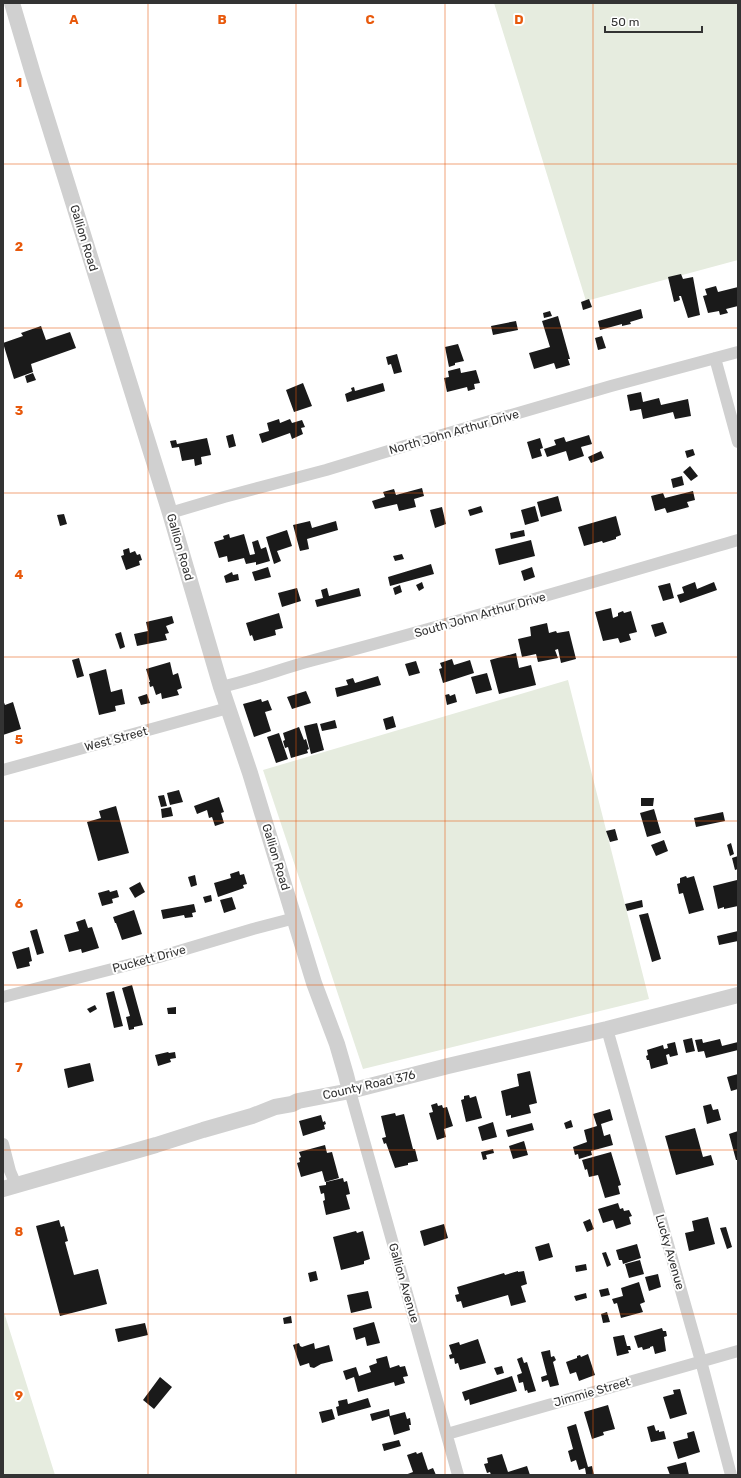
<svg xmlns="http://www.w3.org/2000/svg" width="741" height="1478" font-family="Rubik,sans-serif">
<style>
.green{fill:#e6ecdf}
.building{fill:#1a1a1a}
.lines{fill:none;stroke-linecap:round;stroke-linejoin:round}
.minor{stroke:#d0d0d0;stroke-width:12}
.tertiary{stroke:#d0d0d0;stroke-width:16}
.grid{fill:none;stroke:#e8590c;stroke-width:1;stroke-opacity:0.55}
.labels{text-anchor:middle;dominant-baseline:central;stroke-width:4;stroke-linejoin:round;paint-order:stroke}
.street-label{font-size:12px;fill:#333;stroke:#fff}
.grid-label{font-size:13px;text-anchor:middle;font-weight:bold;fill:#e8590c;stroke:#fff;stroke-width:4;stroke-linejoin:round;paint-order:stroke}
</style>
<rect width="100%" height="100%" fill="#fff"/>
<path class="green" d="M494,3H738V260L586,301Z
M568,680L649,999L363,1069L263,770Z
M3,1309L55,1475H3Z"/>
<path class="building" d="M681,274L683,279L693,277L700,315L688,318L681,296H679L680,300L674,302L668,277Z
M716,286L718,292L738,287V306L726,309L728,313L720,315L719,311L708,313L703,296L707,295L705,289Z
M589,299L592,307L583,310L581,302Z
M641,309L643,318L630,322L631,324L622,326V324L600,330L598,321Z
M550,311L552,316L544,318L543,313Z
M558,316L570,359H568L570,365L556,369L554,363L534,369L529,353L550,347L542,321Z
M516,321L518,330L493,335L491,326Z
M41,326L46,340L70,332L76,348L31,364L33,372L14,379L3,343L23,336L21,333Z
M602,336L606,348L598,350L595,338Z
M458,344L464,361L455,363V365L449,367L445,347Z
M397,354L402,372L394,374L391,364L388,365L386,357Z
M460,368L461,373L476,370L480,383L474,384L475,389L468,391L467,387L447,392L444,378L449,377L448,371Z
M33,373L36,380L27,383L25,376Z
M303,383L312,406L294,412L286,390Z
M383,383L385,391L347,402L345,394L352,391L351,388L354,387L355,391Z
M641,392L643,402L659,398L661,405L688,399L691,416L675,419L673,412L643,419L641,409L630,411L627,395Z
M279,419L280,423L290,419L292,423L302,420L305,427L301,428L303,434L292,439L290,433L262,443L259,434L269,431L267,423Z
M233,434L236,446L229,448L226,436Z
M589,435L592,444L581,447L584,456L569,461L566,451L547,457L544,449L556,445L554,440L564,437L566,442Z
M207,438L211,455L201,457L202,464L195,466L194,459L182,461L179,447L172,448L170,441L176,440L177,444Z
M540,438L543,448L540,449L542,456L532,459L527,442Z
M693,449L695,455L687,458L685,451Z
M601,451L604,458L591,463L588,457Z
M690,466L698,476L691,481L683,472Z
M682,476L684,485L673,488L671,479Z
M422,488L424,496L414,499L416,507L399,511L397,504L375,509L372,501L385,497L383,492L394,489L396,495Z
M693,491L695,500L687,502L689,507L667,513L665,508L655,511L651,496L663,493L665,498Z
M558,496L562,511L541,517L537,502Z
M481,506L483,512L470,516L468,510Z
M535,506L539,521L525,525L521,510Z
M442,507L446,524L435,528L430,510Z
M64,514L67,524L60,526L57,515Z
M616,516L621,535L616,537V539L603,543L602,541L584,546L578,527Z
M310,521L312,528L336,521L338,530L307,539L309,549L300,551L293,525Z
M287,530L292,546L277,551L281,561L274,564L266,537Z
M524,530L525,536L511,539L510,533Z
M229,534L230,538L244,534L250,555L255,554L252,542L258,540L261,549L266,547L270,561L256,565V562L246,564L244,558L228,562L227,556L219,558L214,542L224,539L223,536Z
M531,540L535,556L499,565L495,549Z
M129,548L130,553L135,551L137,555L140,554L142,560L139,561L140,565L126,570L121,556L124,555L123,550Z
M402,554L404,559L395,561L393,556Z
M431,564L434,574L390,586L388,577Z
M268,567L271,577L255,581L252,572Z
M532,567L535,577L524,581L521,571Z
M232,572L233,575L238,574L239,580L226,583L224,576Z
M422,582L424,588L419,591L416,585Z
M695,582L697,589L714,582L717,590L680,603L677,595L684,593L682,587Z
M670,583L674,598L663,601L658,586Z
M400,585L402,592L395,595L393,588Z
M297,588L301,601L282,607L278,593Z
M327,588L329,596L359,588L361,596L317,607L315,600L323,598L321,590Z
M611,608L613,618L618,616V613L623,611L624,613L631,611L637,632L629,634L631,640L620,643L618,638L603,641L595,612Z
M279,613L283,628L275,630L276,635L254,641L252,635L250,636L246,623Z
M172,616L174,623L166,626L169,633L165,634L167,640L137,646L134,634L148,631L146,622Z
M663,622L667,633L655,637L651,625Z
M547,623L549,633L556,631L557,633L569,631L576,659L561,663L558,649L555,650L558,658L538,662L536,654L522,657L518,639L531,636L530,627Z
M121,632L125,647L120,649L115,634Z
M516,653L519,668L531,665L536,685L499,694L490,660Z
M79,658L84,676L77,678L72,660Z
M452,659L454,665L470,660L474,673L443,683L439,669L442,668L440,663Z
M416,661L420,673L409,676L405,664Z
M170,662L173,675L178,673L182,688L177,690L179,695L162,699L161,693L156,695L153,686L150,687L149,682H150L146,669Z
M106,669L111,692L122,689L125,704L115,706L116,711L99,715L89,674Z
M487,673L492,690L476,694L471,677Z
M378,676L381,685L337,697L335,688L348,685L346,680L353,678L355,683Z
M306,691L311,703L292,709L287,697Z
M147,694L150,703L141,705L138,697Z
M449,694L450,696L455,694L457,702L447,705L445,695Z
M261,699L262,702L268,700L272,710L265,712L271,731L254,737L243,704Z
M3,700L5,705L13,702L21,729L3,735Z
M393,716L396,727L386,730L383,719Z
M335,720L337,728L322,731L320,724Z
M317,723L324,750L311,754L304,726Z
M299,727L304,740L306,739L309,749L307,750L308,753L291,758L288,747L285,748L283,741L285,740L283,733Z
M279,733L288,759L276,763L267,737Z
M179,790L183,802L170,805L167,793Z
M164,795L167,806L161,807L158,796Z
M219,797L224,812L221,813L224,823L215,826L212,817L209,818L207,810L197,814L194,806Z
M641,798H654L653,806H641Z
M116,806L129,853L98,861L87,822L101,818L99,811Z
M171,807L173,816L162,818L161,809Z
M654,809L661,833L647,837L640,813Z
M723,812L725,821L696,827L694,818Z
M615,829L618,840L610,842L606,831Z
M664,840L668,851L656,856L651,845Z
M731,843L734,854L730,856L727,845Z
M738,856V869L735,870L732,858Z
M239,871L240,875L244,874L247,884L243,885L244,888L218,897L214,883L231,878L230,874Z
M195,875L197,885L191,887L188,877Z
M686,876L687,878L694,876L704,910L689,914L683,893L679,894L677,884L680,883V878Z
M737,880L738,906L724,909V907L718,909L713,886Z
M140,882L145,892L135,898L129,888Z
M109,890L110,892L117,890L119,897L112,899L113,903L102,906L98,893Z
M211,895L212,901L205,903L203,897Z
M232,897L236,909L224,913L220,900Z
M642,900L643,907L627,911L625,904Z
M194,904L196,912L192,913L193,917L185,918L184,915L163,919L161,910Z
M134,910L142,934L122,940L116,923H115L113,917Z
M648,913L661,959L652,962L639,915Z
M85,919L88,928L92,927L99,948L82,953L81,949L69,952L64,935L79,931L76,922Z
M37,929L44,953L37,955L30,931Z
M738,931V941L719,945L717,936Z
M29,947L32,961L29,962L30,966L17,969L12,952Z
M132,985L143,1025L134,1027V1029L129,1030L126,1017L130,1016L122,988Z
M114,991L123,1026L114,1028L106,993Z
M95,1005L97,1009L90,1013L87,1009Z
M176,1007V1014H168L167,1008Z
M692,1038L695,1051L686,1053L683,1040Z
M702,1039L703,1043L720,1039L722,1046L738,1042V1050L706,1058L704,1051L698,1052L695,1040Z
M675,1042L678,1055L670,1057L669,1054L666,1055L668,1064L651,1069L649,1060H647L646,1056L648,1055L647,1050L663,1045L664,1049L668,1048L667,1044Z
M168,1052L169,1053L175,1052L176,1058L170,1059L171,1062L158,1066L155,1055Z
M90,1063L94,1081L68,1088L64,1069Z
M530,1071L537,1103L529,1105L531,1113L511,1118V1115L506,1116L501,1091L519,1086L517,1074Z
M738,1074V1089L731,1091L727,1077Z
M469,1095L470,1098L476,1096L482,1118L466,1122L461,1100L464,1099V1096Z
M437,1103L438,1106L442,1105L443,1108L447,1107L453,1126L444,1129L446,1137L437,1140L429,1113L433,1112L431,1105Z
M711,1104L713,1110L718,1109L721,1120L707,1124L703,1106Z
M610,1109L613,1120L601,1124L604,1136L610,1134L613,1145L591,1151L592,1155L579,1159L578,1154L575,1155L573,1147L587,1142L584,1130L597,1126L593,1114Z
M395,1113L396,1116L404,1114L413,1149H415L418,1161L408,1163V1165L395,1168L386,1143L384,1144L382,1138L386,1137L381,1116Z
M321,1115L323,1122L325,1121L326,1124L324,1125L325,1129L303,1136L299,1121Z
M571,1120L573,1127L566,1129L564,1123Z
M493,1122L497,1137L482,1141L478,1127Z
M532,1123L534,1130L508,1137L506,1130Z
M695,1128L703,1157L711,1155L714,1165L676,1175L665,1136Z
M738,1131V1160H736L729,1134Z
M524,1141L528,1155L513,1159L509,1146Z
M325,1145L327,1153L332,1152L339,1178L325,1182L322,1171L301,1177L297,1163L300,1162L299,1158L301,1157L299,1152Z
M493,1149L494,1153L486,1155L487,1159L483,1160L481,1152Z
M611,1152L621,1185L618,1186L620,1194L605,1198L598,1175L589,1177L587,1169L585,1170L582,1160Z
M343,1178L344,1182L347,1181L350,1194L346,1195L350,1209L326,1215L323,1201L325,1200L324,1193L321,1194L319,1186L326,1185V1182Z
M618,1203L620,1209L623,1208L624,1211L629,1210L632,1216L629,1217L631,1224L616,1229L613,1220L603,1223L598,1209Z
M708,1217L715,1244L689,1251L685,1233L694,1231L692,1221Z
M590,1219L594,1229L587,1232L583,1222Z
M59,1220L61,1227L64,1226L68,1241L65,1242L74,1275L98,1269L107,1304L60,1316L36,1226Z
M444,1224L448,1238L424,1246L420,1231Z
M726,1227L732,1247L727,1249L720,1228Z
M356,1231L357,1233L363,1231L370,1259L364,1261V1264L341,1270L333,1237Z
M549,1243L553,1257L539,1261L535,1247Z
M637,1244L641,1258L623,1264L622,1260H619L616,1250Z
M606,1252L611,1265L607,1267L602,1253Z
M640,1260L644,1274L629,1278L625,1264Z
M586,1264L587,1270L576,1272L575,1266Z
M316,1271L318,1280L310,1282L308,1273Z
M518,1271V1272L524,1271L527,1284L521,1286L526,1302L511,1306L508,1295L463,1308L461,1301L457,1302L455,1295L459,1294L457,1287L504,1273L505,1275Z
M658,1274L661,1287L649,1291L645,1277Z
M639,1282L645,1302L640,1304L643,1312L621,1318L617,1303L614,1304L612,1299L623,1296L621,1288Z
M608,1288L610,1295L601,1297L599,1290Z
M368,1291L372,1308L351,1313L347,1295Z
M586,1293L587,1298L576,1301L574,1296Z
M607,1312L610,1322L603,1323L601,1314Z
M291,1316L292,1323L284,1324L283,1318Z
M374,1322L380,1343L367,1346L365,1337L356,1340L353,1328Z
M145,1323L148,1335L118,1342L115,1329Z
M662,1328L663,1331H666L667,1336L664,1337L666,1351L655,1354L653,1346L650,1347V1348L643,1350L642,1347L638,1348L634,1336Z
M624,1335L627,1346H630L631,1350H628L629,1353L617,1356L613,1337Z
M478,1339L486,1363L460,1370L458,1363L455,1364L454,1358L450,1359L449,1355L452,1354L449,1345L459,1342L460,1345Z
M299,1343L300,1346L302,1347L314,1343L315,1349L329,1345L333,1361L321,1364L314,1368L310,1367L309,1363L300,1366L293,1345Z
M550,1350L551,1357L554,1356L556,1360L553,1362L559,1385L550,1387L548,1380L542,1382L541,1377L547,1375L541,1352Z
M588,1354L595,1375L579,1381L576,1372L570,1374L566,1362L577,1358V1356L580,1355L581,1357Z
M387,1356L390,1368L399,1365L400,1367L405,1366L408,1376L403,1377L405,1383L395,1386L394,1382L358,1392L354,1377L346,1380L343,1371L356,1367L359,1376L371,1372L369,1366L377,1363L376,1359Z
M522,1357L524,1363L527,1362L536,1391L528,1393L527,1390L525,1391L523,1382L519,1383L517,1375L522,1373L517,1359Z
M502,1366L504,1373L497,1375L494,1368Z
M512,1376L517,1391L470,1405L469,1399L465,1401L462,1392Z
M160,1377L172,1387L154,1409L143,1400Z
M680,1389L687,1414L670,1419L663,1397L674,1394L673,1390Z
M368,1398L371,1407L338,1416L336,1407L339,1406L338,1401L347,1399L348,1404Z
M608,1405L615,1429L603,1432L604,1435L592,1439L584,1412Z
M332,1409L335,1419L322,1423L319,1412Z
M389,1409L390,1416L405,1412L407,1419L410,1418L411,1425H409L410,1430L394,1435L389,1416L372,1421L370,1414Z
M576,1424L588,1467L592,1466L594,1475L586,1474L585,1468L579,1470L576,1460L571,1462L568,1451L573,1449L567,1427Z
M654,1425L656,1431L659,1430V1432L664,1431L666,1439L651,1442L647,1427Z
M694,1431L700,1452L678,1459L673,1442L688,1438L687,1433Z
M399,1440L401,1446L384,1451L382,1444Z
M416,1452L417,1454L422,1452L428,1470L433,1468L436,1475H405L413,1472L407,1455Z
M502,1454L508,1472L527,1466L530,1475H491L490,1472L487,1473L484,1464L488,1463L487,1458Z
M686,1462L689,1475H670L667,1467Z"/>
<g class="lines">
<path class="minor" d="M715,358L738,442
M170,513L224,497L326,470L418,442L611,386L738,352
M221,687C253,680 283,668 314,660C456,623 597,581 738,540
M3,770L228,708
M3,997L159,957L253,929L295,918
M607,1029L701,1361L731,1475
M350,1091L458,1475
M3,1144L10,1171L16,1185
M447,1434L738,1351"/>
<path class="tertiary" d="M12,3L33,74L170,513L221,687L250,773L314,983L337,1044L346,1075L350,1091
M3,1189L156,1145L203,1130L252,1116L275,1107L292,1104L298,1101L350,1091L448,1066L607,1029L738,995"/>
</g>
<path class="grid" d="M148,3V1475M296,3V1475M445,3V1475M593,3V1475M3,164H738M3,328H738M3,493H738M3,657H738M3,821H738M3,985H738M3,1150H738M3,1314H738"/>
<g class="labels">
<g class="street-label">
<text transform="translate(84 238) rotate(73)">Gallion Road</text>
<text transform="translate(454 432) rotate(-16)">North John Arthur Drive</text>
<text transform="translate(180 547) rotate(74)">Gallion Road</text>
<text transform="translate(480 615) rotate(-16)">South John Arthur Drive</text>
<text transform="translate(116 739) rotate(-15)">West Street</text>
<text transform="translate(276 857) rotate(73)">Gallion Road</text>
<text transform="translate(149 959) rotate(-15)">Puckett Drive</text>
<text transform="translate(369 1085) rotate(-13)">County Road 376</text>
<text transform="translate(670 1252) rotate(74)">Lucky Avenue</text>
<text transform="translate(404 1283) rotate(74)">Gallion Avenue</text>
<text transform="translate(592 1392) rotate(-16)">Jimmie Street</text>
</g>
</g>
<g class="grid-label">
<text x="74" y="24">A</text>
<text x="222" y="24">B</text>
<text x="370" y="24">C</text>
<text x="519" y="24">D</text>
<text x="19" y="87">1</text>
<text x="19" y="251">2</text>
<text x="19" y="415">3</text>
<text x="19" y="579">4</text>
<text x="19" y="744">5</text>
<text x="19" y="908">6</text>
<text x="19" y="1072">7</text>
<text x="19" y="1236">8</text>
<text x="19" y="1400">9</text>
</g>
<rect width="741" height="1478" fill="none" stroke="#333333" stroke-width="8"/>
<path d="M605 26v6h97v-6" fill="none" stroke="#333333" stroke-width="2"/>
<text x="611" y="26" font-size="12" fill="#333333" stroke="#ffffff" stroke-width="3" paint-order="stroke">50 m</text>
</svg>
